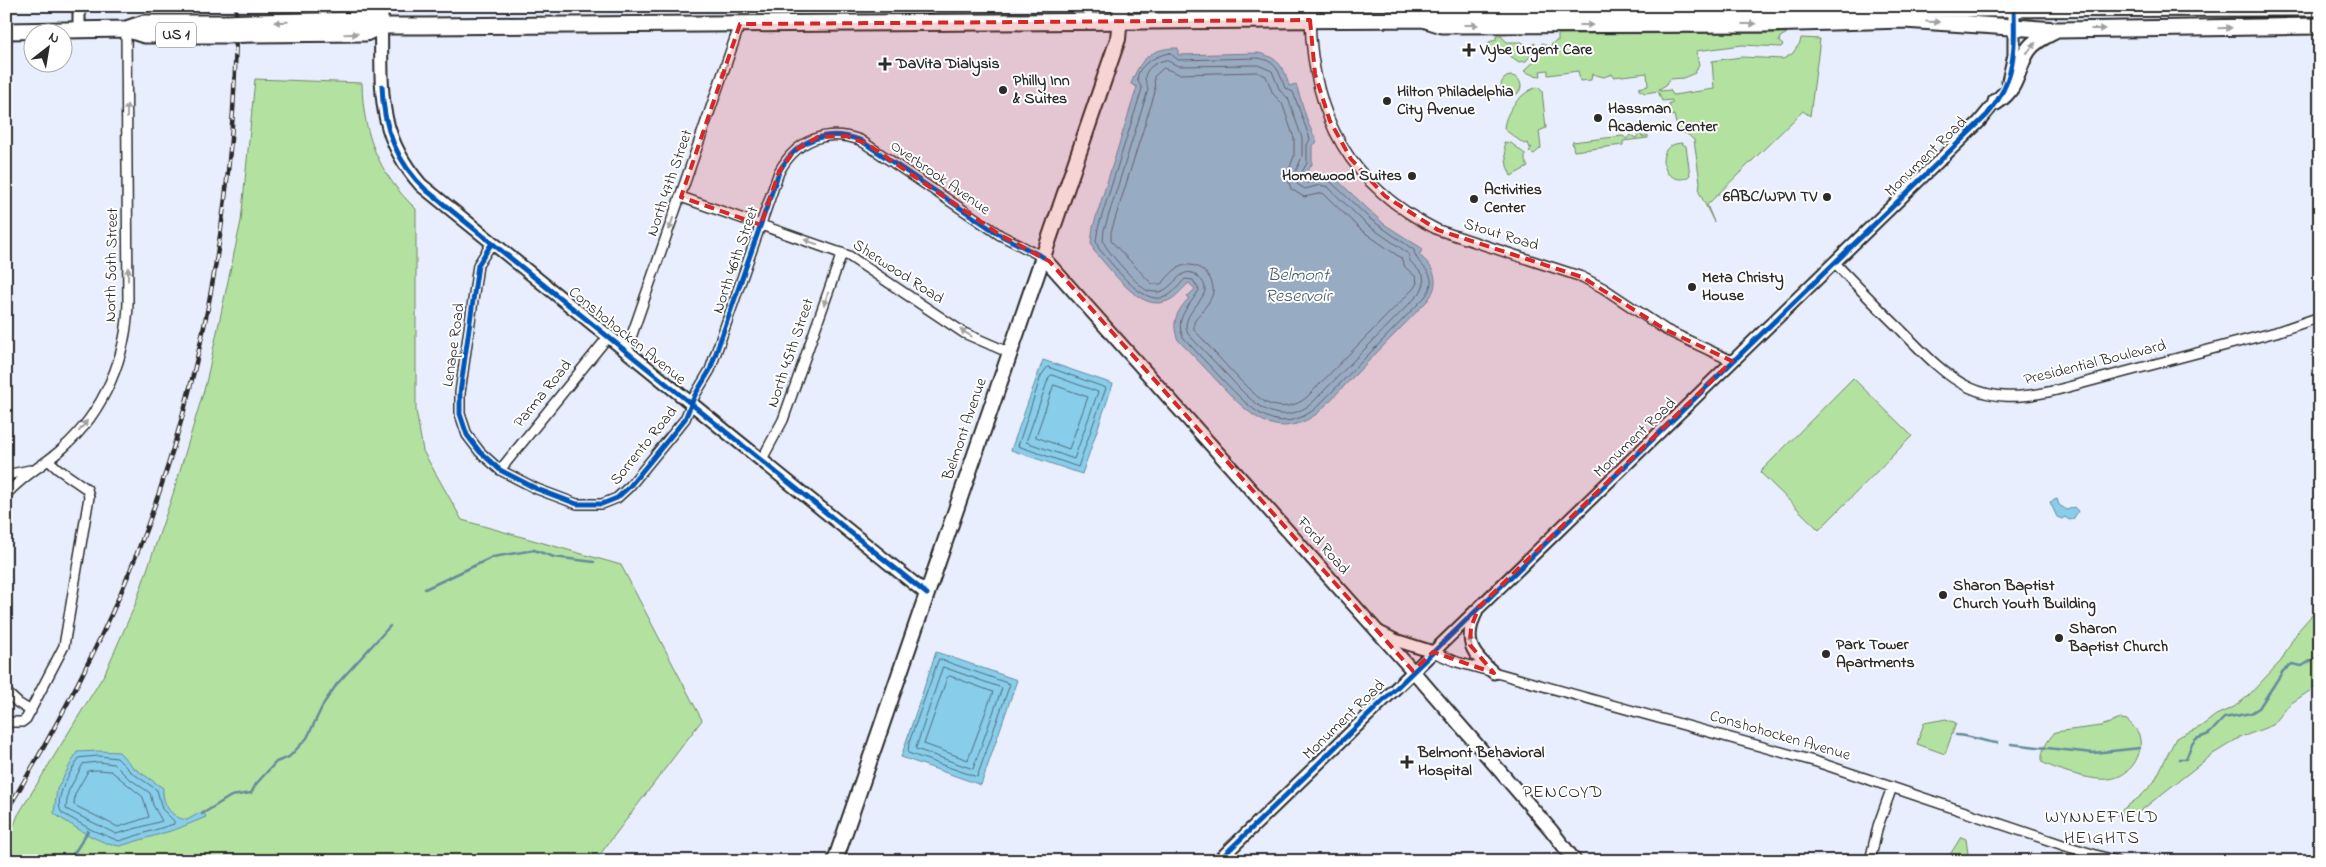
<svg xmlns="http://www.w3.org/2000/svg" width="2326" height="867" font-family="'Indie Flower',sans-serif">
	<rect width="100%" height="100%" fill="#e8eefd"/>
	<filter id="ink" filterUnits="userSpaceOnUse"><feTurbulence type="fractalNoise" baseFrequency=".02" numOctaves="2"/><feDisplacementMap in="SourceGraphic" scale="10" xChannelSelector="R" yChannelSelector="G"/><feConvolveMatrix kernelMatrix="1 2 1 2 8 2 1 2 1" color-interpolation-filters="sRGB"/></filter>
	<g filter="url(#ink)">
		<path fill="#b3e1a0" stroke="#6f8666" d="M1787,33L1780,37L1779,42L1783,45L1781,47L1742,45L1696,51L1699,64L1695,73L1683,78L1670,79L1666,85L1659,89L1660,91L1670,90L1673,95L1714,89L1712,61L1741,57L1783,59L1792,54L1800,43L1801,38L1820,39L1810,116L1803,111L1707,205L1714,222L1699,192L1700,182L1694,140L1686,133L1678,132L1674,115L1671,116L1669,103H1672V100L1662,101L1658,91L1645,93L1639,90V88L1648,86L1647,73L1613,77L1612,74L1604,77L1592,74L1591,80L1580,81L1578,71L1548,75V70L1540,71L1541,76L1533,75L1524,71L1538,58L1542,43L1549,47L1555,41H1558V34Z
			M1496,36H1501L1507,42H1522L1528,47L1535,43L1533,53L1526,61L1519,62L1506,53L1488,51L1489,42L1496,40Z
			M1501 86a10 10 0 1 1 20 0a10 10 0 1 1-20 0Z
			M255,79L362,83C363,134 378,173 416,209V410L423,451L462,520L621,565L702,720L595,861H6V845L18,815L105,673L135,605L173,494L206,383L241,221Z
			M1538,87L1542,91L1546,128L1539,131L1541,148L1534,154L1529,151L1532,147L1530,148L1528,143L1524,144L1504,129C1505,111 1522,91 1538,87Z
			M1640,133L1643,137L1648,135V138L1623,141V145L1574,151L1572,142L1623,136L1627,139L1630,135L1636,138Z
			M1504,142L1511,143L1525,154V161L1528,167L1511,176L1507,166Z
			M1681,143L1686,146L1690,175C1684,182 1674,179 1667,173L1663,162C1663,150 1669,144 1681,143Z
			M1853,378L1912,436L1819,530L1760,472Z
			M2320,606V684L2290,704L2273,725L2239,738L2213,754L2139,812L2122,820L2117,815L2119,812L2141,796L2154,782L2176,738L2200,727L2216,715L2234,707L2247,697L2281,661L2296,633Z
			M1946,719L1956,723L1945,754L1917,744L1924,723Z
			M2121,719L2127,720C2131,724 2137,729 2139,735C2145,755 2129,778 2108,779C2092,781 2056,770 2042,762C2041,749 2047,742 2055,732L2101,726Z
			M1961,837L1966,839L1969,861H1946Z"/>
		<path fill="#88cdea" stroke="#638c9e" d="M1172,48H1178V55L1258,53C1278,57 1284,67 1289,86L1296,84L1308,123L1317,142L1312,146V164L1303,179L1321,173L1335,178L1384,224L1423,249L1419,255C1435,267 1441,283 1428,300L1318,413C1277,443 1249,415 1221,385C1207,370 1193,355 1178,340C1171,323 1176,312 1189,298L1187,297L1195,289L1189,283C1181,289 1175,300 1164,302C1138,310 1111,269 1094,251L1091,243L1093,227L1137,87L1131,84C1139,62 1148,50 1172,48Z
			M1043,360L1113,384L1082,474L1011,450Z
			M2057,499L2059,505L2067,510L2074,507L2078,511L2074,518L2069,520L2065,517L2062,519L2057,517L2050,502Z
			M936,652L1017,680L981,785L901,757Z
			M99,751L119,752L134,768L163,788C162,804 171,818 187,820L203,811L206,817L177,829L120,846C99,844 77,828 59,817L54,813L57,789L77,752Z"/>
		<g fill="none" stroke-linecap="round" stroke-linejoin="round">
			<path stroke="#506c77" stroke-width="1" d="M1170,53L1178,60L1258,58C1277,61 1279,72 1285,88L1293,92L1310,139L1307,145V163L1300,176L1302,180L1307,183L1321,178L1331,182L1370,219L1414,250C1416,268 1443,272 1425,297L1315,409C1276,438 1250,408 1223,380C1210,366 1196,352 1183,337C1174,317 1190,306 1199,290L1193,280L1185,279C1179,285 1173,294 1165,297C1141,306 1113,264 1099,249L1096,241L1098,228L1142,89C1141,86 1139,84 1138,81C1134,66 1159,54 1170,53Z
				M1166,60L1178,66L1258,65L1272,71L1280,91L1288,98L1302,138V157L1294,175L1297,184L1305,189L1320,185L1328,187L1366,224L1408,253L1410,261L1423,275L1424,284L1420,293L1311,404C1275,430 1251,401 1228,376C1215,362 1201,348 1188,334C1180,316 1200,306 1205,291C1205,285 1204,282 1199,278C1182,260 1174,291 1158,292C1154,292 1150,292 1146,290C1136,283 1107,252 1103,241L1104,230L1148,90C1148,85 1145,82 1145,78C1145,68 1158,61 1166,60Z
				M1164,68L1179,74L1257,72L1266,76L1273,94L1282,103L1294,138V156L1287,176L1291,189L1304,197L1323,193L1361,230L1401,258L1405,267L1416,277L1417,283L1414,288L1306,398C1296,406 1282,409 1269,404C1250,396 1211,347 1194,330V322C1199,313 1208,306 1212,296C1218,279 1198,260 1182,266C1173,269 1168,278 1161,284H1152L1111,241V232L1155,92L1154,77Z
				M1048,367L1106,388L1078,467L1018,446L1041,376Z
				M1052,375L1098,392L1074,459L1026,442L1049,377Z
				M1054,385L1088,397L1069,449L1036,437Z
				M939,659L1010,684L977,777L908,753L909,743Z
				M943,667L1002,688L973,769L916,749Z
				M950,676L993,692L968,760L924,744L947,678Z
				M99,756L117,758L131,772L157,790L162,809L174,821V824L119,841L92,830L62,813C52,799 72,770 79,758Z
				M99,762L114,764L127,777L150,793L153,805L162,821L116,834L66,809L68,792L83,764Z
				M98,770L111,771L143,797L149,817L118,827L74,805L75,794L88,771Z"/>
			<path stroke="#638c9e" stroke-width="2.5" d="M425,589L493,557L534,550L554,557L594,562
				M1956,735C1970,735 1983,742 1997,743
				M2011,744L2093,753L2140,748
				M2179,759H2186L2192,744L2196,739L2209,734L2224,718L2251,713L2259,708L2283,671L2292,664L2302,666L2320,655
				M202,814L231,796L251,793L256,784L276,762L289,757L307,738L324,703L337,684L390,626
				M66,861L75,852L88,831"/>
			<g stroke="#2b2b2b" stroke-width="12">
				<path id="minor" d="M1310,20C1313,117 1349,186 1438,230L1582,277L1603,288L1666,330L1732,361
					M681,197L849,256L964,333L1010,353
					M492,243L478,265L460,393V414L467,435L480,452L500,470L537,489L577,504H602L617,498L630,486L685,419L695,395L710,370L779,172C796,140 826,128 860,140L1000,235L1043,257
					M1834,262C1856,285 1878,308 1901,330C1953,384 1979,409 2057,390L2276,332L2320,317
					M626,352L740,24
					M761,461L783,420L842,253
					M500,470L608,337
					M6,475L30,470
					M6,495C22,476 44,465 62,449C104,412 127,356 128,302L126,29
					M1433,652L1457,662L1817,762L2069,847L2116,861
					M6,692L18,703L31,711
					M6,722H22L26,719L64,646L89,497L87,489L58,469L48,460
					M1870,861L1878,826L1892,787"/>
			</g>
			<g stroke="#2b2b2b" stroke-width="15">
				<path id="tertiary" d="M79,6V30
					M2008,81L2014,55V9
					M1476,613C1463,642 1472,654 1494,673
					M1379,632L1395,640L1433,652
					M1218,861L1979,122L2001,95"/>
			</g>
			<g stroke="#2b2b2b" stroke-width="16">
				<path id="secondary" d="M381,26C382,89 376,134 421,185L927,594
					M1043,257L1420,679L1551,830L1575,861"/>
			</g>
			<g stroke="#2b2b2b" stroke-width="18">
				<path id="primary" d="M380,6L381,26
					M835,861L1118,39L1121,6"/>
			</g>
			<g stroke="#2b2b2b" stroke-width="19">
				<path id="trunk" d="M1423,19L1442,10L2320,8
					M252,22L367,20L381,26H424L1423,19L1442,25L1764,24L1904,20L2057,30L2320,26
					M126,29L144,23H226
					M6,31L126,29L144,35H226
					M252,34L366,33L381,26
					M1996,102C2019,87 2015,70 2028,50C2035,40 2047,35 2057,30"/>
			</g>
			<use href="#minor" stroke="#fff" stroke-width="9"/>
			<use href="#tertiary" stroke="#fff" stroke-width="11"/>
			<use href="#secondary" stroke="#fff" stroke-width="12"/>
			<use href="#primary" stroke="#fff" stroke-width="14"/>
			<use href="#trunk" stroke="#fff" stroke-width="15"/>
			<g stroke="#2b2b2b" stroke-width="4.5">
				<path id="rail" d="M6,812C48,742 86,672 119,597C199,412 237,207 236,6"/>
			</g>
			<use href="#rail" stroke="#fff" stroke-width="2.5" stroke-dasharray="8" stroke-linecap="butt"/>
			<g stroke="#2b2b2b" stroke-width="19" stroke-linecap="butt">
				<path id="trunk-bridge" d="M226,23L252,22
					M226,35L252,34"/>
			</g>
			<use href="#trunk-bridge" stroke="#fff" stroke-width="15"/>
			<g stroke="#fff" stroke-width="8">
				<path id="cycleway" d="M382,86C383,126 396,162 426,190L927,594
					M492,243L478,265L460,393V414L467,435L480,452L500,470L537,489L577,504H602L617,498L630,486L685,419L695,395L710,370L779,172C796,140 826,128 860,140L1000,235L1043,257
					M1218,861L1987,115C2016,80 2015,50 2014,6"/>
			</g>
			<use href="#cycleway" stroke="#0057b8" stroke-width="5"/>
		</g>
		<defs><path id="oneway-solid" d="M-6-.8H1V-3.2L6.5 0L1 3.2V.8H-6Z" transform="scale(1.25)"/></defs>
		<g fill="#a0a0a0">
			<use href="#oneway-solid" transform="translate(281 22) rotate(179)"/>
			<use href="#oneway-solid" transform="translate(1933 22) rotate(4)"/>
			<use href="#oneway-solid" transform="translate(1749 24)"/>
			<use href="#oneway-solid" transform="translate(1471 25)"/>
			<use href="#oneway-solid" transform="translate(1586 25)"/>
			<use href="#oneway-solid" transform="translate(2225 28) rotate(-1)"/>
			<use href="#oneway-solid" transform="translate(2098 29)"/>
			<use href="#oneway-solid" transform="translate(351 34) rotate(-1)"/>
			<use href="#oneway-solid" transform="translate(2031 48) rotate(-50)"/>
			<use href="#oneway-solid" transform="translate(725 70) rotate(109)"/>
			<use href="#oneway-solid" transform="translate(127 111) rotate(-90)"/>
			<use href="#oneway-solid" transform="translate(671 224) rotate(109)"/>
			<use href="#oneway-solid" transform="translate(811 242) rotate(-161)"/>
			<use href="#oneway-solid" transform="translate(128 274) rotate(-90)"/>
			<use href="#oneway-solid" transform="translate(826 299) rotate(109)"/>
			<use href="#oneway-solid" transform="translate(966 333) rotate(-149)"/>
			<use href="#oneway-solid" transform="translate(83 426) rotate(-52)"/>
			<use href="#oneway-solid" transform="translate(1471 643) rotate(-102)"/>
		</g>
	</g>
	<path fill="#d62828" fill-opacity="0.2" stroke="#d62828" stroke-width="4" stroke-dasharray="10 6" stroke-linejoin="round" d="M1310,20L1315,74L1330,121L1351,159L1385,196L1438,230L1582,277L1666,330L1732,361L1479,607L1471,627L1470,645L1494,673L1433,652L1413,671L1049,261L1000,235L867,144L846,136L818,137L794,151L779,172L761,225L681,197L740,24Z"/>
	<g fill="#2b2b2b" stroke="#fff" stroke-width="2">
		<path d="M1466.5 42.5h5v5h5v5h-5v5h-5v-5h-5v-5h5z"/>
		<path d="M882.5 56.5h5v5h5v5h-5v5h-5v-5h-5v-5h5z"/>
		<circle cx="1003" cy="90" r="5"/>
		<circle cx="1387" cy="101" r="5"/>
		<circle cx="1598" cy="118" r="5"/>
		<circle cx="1412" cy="176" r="5"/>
		<circle cx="1827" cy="197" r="5"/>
		<circle cx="1474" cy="199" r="5"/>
		<circle cx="1692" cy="287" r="5"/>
		<circle cx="1943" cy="595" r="5"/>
		<circle cx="2059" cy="638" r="5"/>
		<circle cx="1826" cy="654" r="5"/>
		<path d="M1404.5 754.5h5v5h5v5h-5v5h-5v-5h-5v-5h5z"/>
	</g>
	<g text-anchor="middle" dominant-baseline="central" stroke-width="4" stroke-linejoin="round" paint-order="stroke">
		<rect fill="#fff" stroke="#6b6b6b" stroke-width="1" x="156" y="22.5" width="40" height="25" rx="4"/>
		<g font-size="15" font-weight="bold" fill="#2b2b2b">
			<text x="176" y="35">US 1</text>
		</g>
		<g font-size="16" font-weight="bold" fill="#2b2b2b" stroke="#fff" text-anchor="start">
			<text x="1480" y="50">Vybe Urgent Care</text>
			<text x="896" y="64">DaVita Dialysis</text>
			<text x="1013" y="81">Philly Inn<tspan x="1013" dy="18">&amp; Suites</tspan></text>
			<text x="1397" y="92">Hilton Philadelphia<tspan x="1397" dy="18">City Avenue</tspan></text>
			<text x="1608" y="109">Hassman<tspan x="1608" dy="18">Academic Center</tspan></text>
			<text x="1402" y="176" text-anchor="end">Homewood Suites</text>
			<text x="1484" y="190">Activities<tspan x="1484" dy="18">Center</tspan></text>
			<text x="1817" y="197" text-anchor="end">6ABC/WPVI TV</text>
			<text x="1702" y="278">Meta Christy<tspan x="1702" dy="18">House</tspan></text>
			<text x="1953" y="586">Sharon Baptist<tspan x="1953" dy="18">Church Youth Building</tspan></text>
			<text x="2069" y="629">Sharon<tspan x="2069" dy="18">Baptist Church</tspan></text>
			<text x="1836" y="645">Park Tower<tspan x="1836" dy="18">Apartments</tspan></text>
			<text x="1418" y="753">Belmont Behavioral<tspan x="1418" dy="18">Hospital</tspan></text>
		</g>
		<g font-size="16" fill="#2b2b2b" stroke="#fff">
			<text transform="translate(1926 157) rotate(-44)">Monument Road</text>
			<text transform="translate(940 178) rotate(35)">Overbrook Avenue</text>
			<text transform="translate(670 183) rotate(-71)">North 47th Street</text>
			<text transform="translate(1501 235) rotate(17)">Stout Road</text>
			<text transform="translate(736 260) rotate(-71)">North 46th Street</text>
			<text transform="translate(112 265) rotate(-89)">North 50th Street</text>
			<text transform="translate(898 272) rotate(33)">Sherwood Road</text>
			<text transform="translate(627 336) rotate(39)">Conshohocken Avenue</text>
			<text transform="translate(454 345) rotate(-82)">Lenape Road</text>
			<text transform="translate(791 353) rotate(-71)">North 45th Street</text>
			<text transform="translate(2095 363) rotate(-14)">Presidential Boulevard</text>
			<text transform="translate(543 394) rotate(-51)">Parma Road</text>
			<text transform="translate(965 429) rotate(-71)">Belmont Avenue</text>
			<text transform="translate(1635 438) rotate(-44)">Monument Road</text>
			<text transform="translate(644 446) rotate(-51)">Sorrento Road</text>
			<text transform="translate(1323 546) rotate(49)">Ford Road</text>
			<text transform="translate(1344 720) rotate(-44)">Monument Road</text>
			<text transform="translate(1780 736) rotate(16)">Conshohocken Avenue</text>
		</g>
		<g font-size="18" font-style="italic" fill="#475c64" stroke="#fff">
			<text x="1298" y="276">Belmont<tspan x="1298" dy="21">Reservoir</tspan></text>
		</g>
		<g font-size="18" letter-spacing="1" fill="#2b2b2b" stroke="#fff">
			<text x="1563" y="793">PENCOYD</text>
			<text x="2102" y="818">WYNNEFIELD<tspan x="2102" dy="21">HEIGHTS</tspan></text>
		</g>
	</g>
	<rect width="2326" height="867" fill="none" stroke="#fff" stroke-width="25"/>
	<rect x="12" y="12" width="2301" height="842" fill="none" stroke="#2b2b2b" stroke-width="2" filter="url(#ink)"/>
	<g transform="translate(48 48) rotate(31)"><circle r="24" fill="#ffffff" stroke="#aaaaaa"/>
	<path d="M0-4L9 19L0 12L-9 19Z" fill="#2b2b2b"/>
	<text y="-8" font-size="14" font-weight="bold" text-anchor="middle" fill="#2b2b2b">N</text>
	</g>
</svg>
